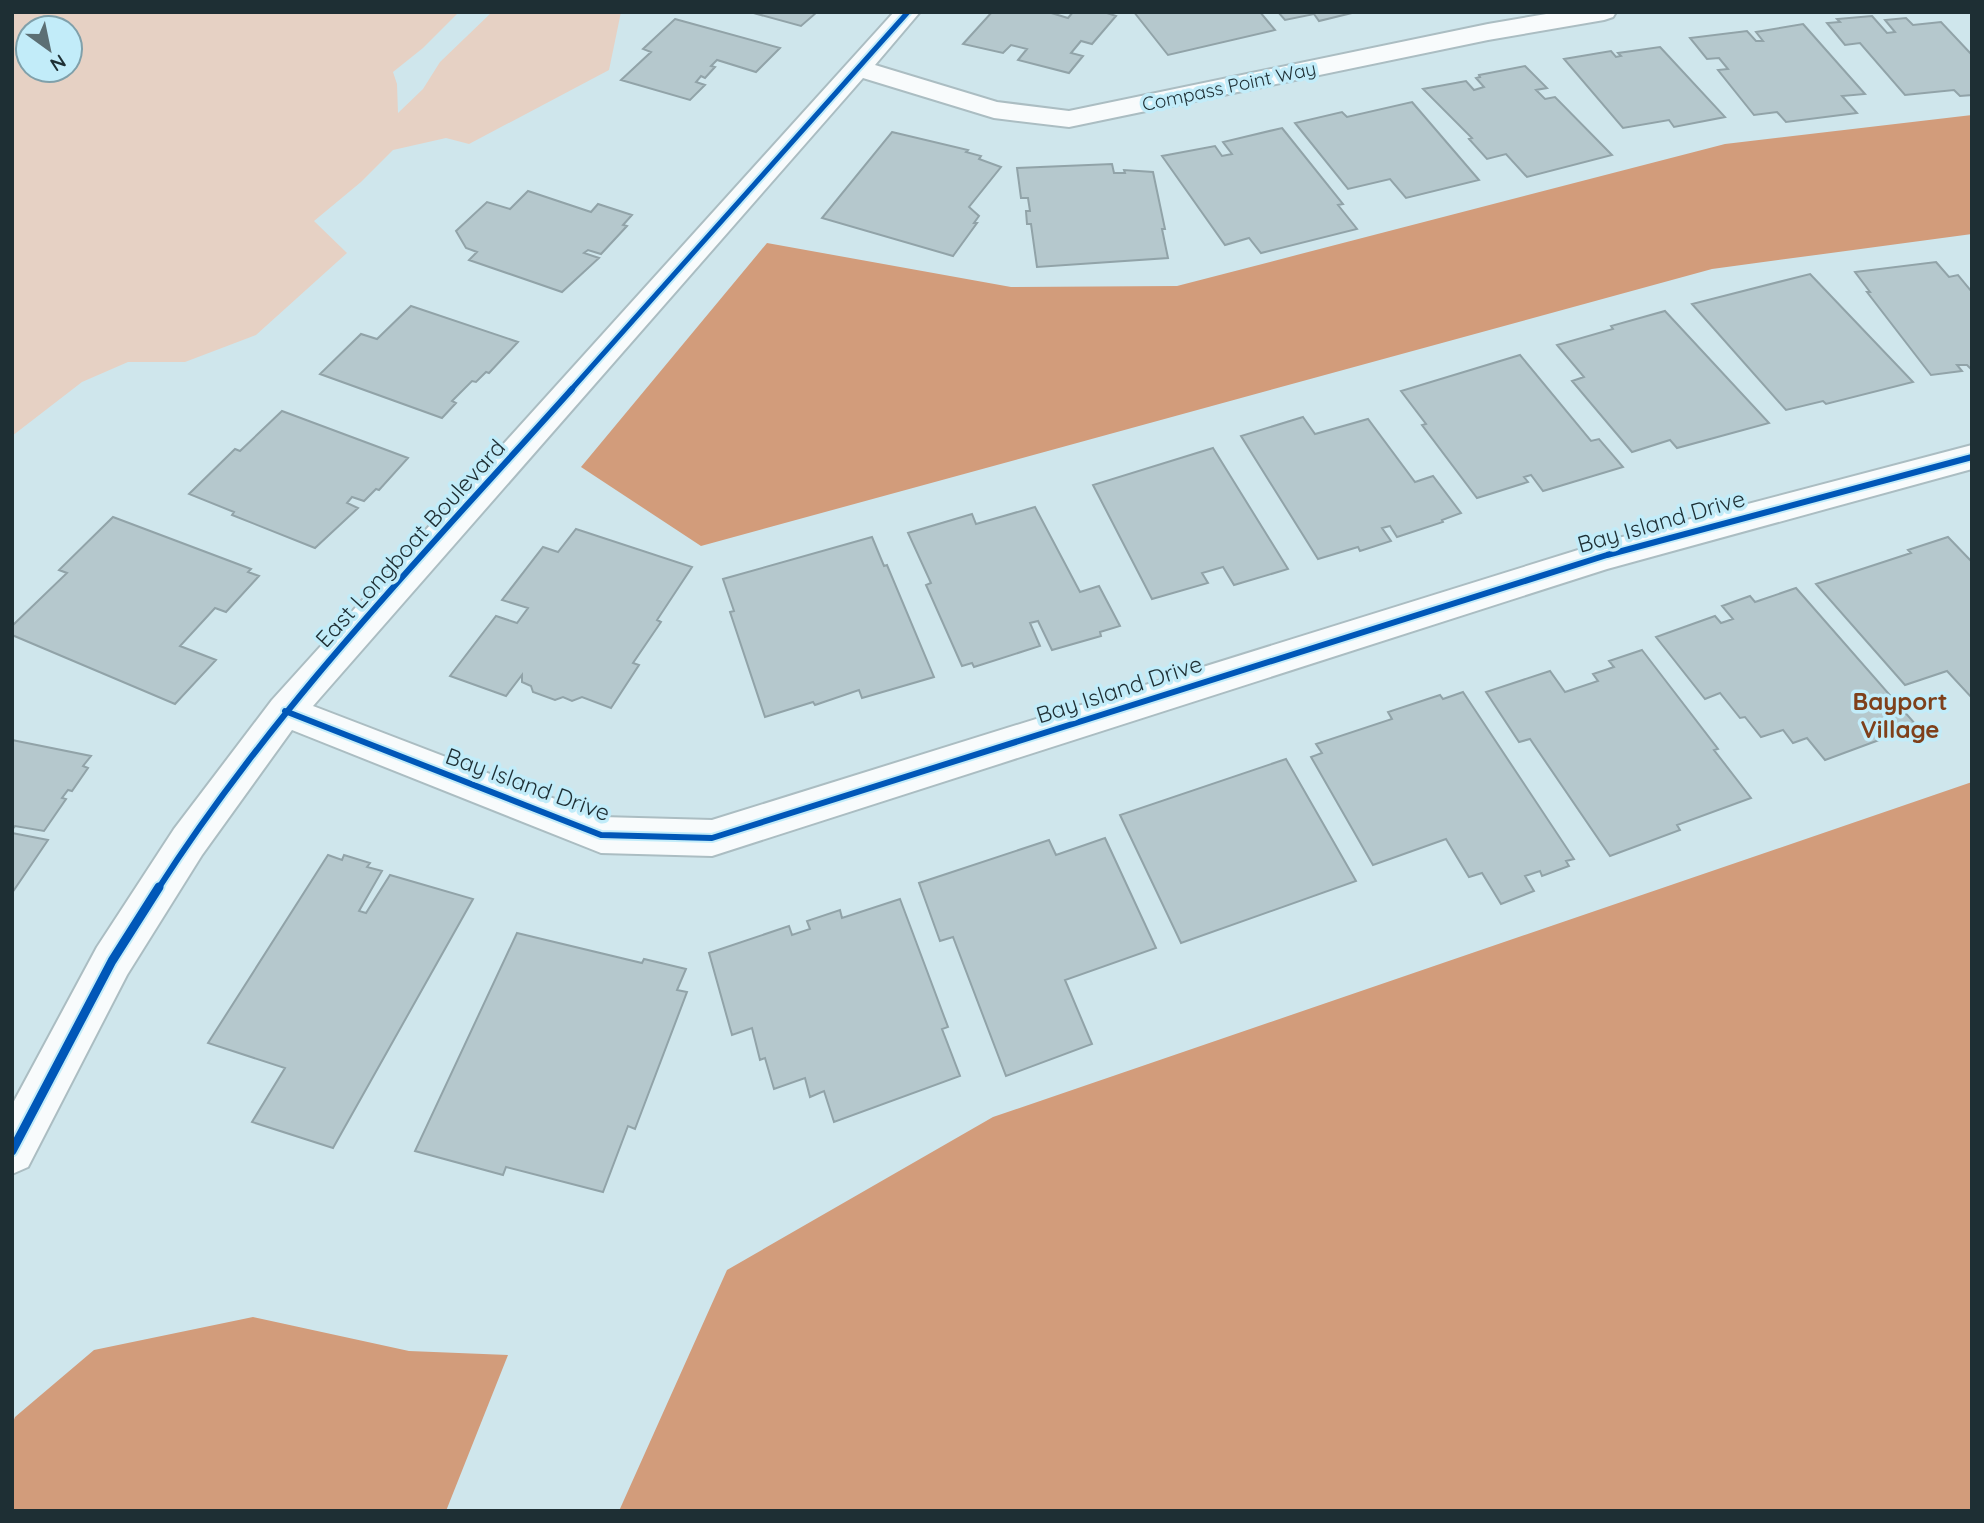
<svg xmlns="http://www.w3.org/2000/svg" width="1984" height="1523" font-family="Quicksand,sans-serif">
	<rect width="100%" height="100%" fill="#cfe6ec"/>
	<path fill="#e6d1c4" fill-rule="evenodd" d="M12,12H459L423,48L393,72L397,84L398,113L423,89L440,62L492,12H621L609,70L469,144L446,138L393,150L361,182L314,221L347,253L256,335L185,362H128L82,382L12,436ZM28,28H70V70H28Z"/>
	<path fill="#d29c7b" d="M1972,115V234L1712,269L701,546L581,467L767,243L1011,287L1177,286L1725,144Z
		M1972,782V1511H619L727,1270L993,1117Z
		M253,1317L409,1351L508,1355L446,1511H12V1425L15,1417L94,1350Z"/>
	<path fill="#b5c8cd" stroke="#91a3a8" stroke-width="2" d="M750,12H817L801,26Z
		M992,12H1048L1068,18L1073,12H1104L1116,16L1092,44L1081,41L1071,53L1083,56L1069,73L1018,60L1027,49L1011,45L1003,53L963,44Z
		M1134,12H1260L1275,30L1168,55Z
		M1278,12H1356L1319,21L1314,14L1285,20Z
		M1872,16L1887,33L1895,32L1885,20L1906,18L1913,25L1941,22L1972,55V95L1960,96L1954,90L1905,95L1860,43L1845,45L1827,23L1840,22L1837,19Z
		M675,19L780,48L756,72L717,60L711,66L715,67L705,78L701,76L696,82L705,85L690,100L621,80L651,52L643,49Z
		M1803,24L1865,94L1842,96L1857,113L1786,122L1777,112L1754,115L1718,70L1728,69L1719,58L1707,59L1690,38L1747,31L1756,41H1763L1756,32Z
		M1660,47L1725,117L1674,127L1669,120L1623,128L1564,59L1611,51L1616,57L1621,56L1618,53Z
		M1525,66L1547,88L1536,90L1545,99L1555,97L1612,155L1527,177L1506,154L1487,159L1469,139L1472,138L1423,89L1466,81L1474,90L1484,87L1476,78L1480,77L1479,75Z
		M1412,102L1479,180L1406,198L1390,179L1348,189L1295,123L1342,112L1347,117Z
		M1282,128L1343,204L1338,205L1357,229L1261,253L1249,238L1225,245L1162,156L1215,146L1222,156L1232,154L1223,142Z
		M892,132L968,150L966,152L981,156L979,159L1001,167L969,207L979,216L974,223H977L953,256L822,218Z
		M1112,164L1114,173H1125L1124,170L1153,172L1165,229H1162L1168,258L1037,267L1031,224H1027L1026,211H1030L1028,198H1021L1017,168Z
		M528,191L591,212L598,204L632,215L623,225L627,226L601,254L588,250L584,253L599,258L562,292L469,260L477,252L466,248L456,231L487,202L510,209Z
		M1936,262L1949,277L1958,275L1972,292V370L1967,365H1957L1962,371L1931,375L1867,292H1870L1855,272Z
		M1810,274L1913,382L1826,404L1823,401L1786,410L1692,304Z
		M411,306L518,342L489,373L486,372L476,382L472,381L452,401L456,403L442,418L320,374L361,334L377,339Z
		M1665,311L1769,423L1677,448L1670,440L1632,452L1572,381L1584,377L1557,345L1613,329L1611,326Z
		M1520,355L1591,441L1599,439L1623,467L1543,491L1531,475L1524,477L1528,482L1477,498L1422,425L1426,424L1401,391Z
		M282,411L408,458L379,490L376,489L364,501L352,497L347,503L358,508L315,548L232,515L234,512L189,494L235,449L240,451Z
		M1303,417L1315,434L1368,419L1415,482L1433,476L1461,513L1442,520L1443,522L1397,537L1390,526L1382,528L1391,541L1360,551L1358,547L1318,559L1241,436Z
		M1213,448L1288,569L1234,585L1223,567L1202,573L1208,583L1152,599L1093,485Z
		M1035,507L1080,592L1099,586L1120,626L1100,632L1101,636L1052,650L1038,621L1030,623L1040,646L974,667L972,663L962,666L926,585L931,583L908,533L972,514L976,524Z
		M113,517L251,569L248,572L259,576L226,612L215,608L180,646L216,660L175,704L12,635V626L67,573L59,570Z
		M576,529L692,567L657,620L661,622L633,663L639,665L611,708L582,697L572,701L563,697L555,700L533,692L531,686L522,682V675L506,696L450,676L496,616L517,623L528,608L502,600L543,547L558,552Z
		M872,537L884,566L887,565L934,677L862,698L859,690L815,705L813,702L765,717L730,612L734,611L723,579Z
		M1948,537L1972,562V698L1947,671L1905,685L1816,584L1911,553L1908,550Z
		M1796,588L1917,726L1825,760L1807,738L1793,743L1783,730L1761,737L1745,717L1740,718L1720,693L1705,699L1656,637L1715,616L1721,623L1733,619L1722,606L1750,596L1755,602Z
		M1642,650L1718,749L1714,750L1751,798L1677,825L1680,830L1610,856L1530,739L1519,742L1486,692L1550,671L1565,692L1598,681L1593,674L1614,667L1609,661Z
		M1463,692L1574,859L1566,861L1569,866L1542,876L1540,871L1525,876L1534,891L1501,904L1482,873L1469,877L1446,839L1373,865L1311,757L1322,753L1316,744L1392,719L1388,712L1440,695L1443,699Z
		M12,740L91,756L83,766L88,768L72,791L68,790L62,798L66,799L44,831L15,826L12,830Z
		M1286,759L1356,881L1181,943L1120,815Z
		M12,833L48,840L12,893Z
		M1105,838L1156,948L1065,980L1092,1044L1006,1076L953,937L940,941L919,883L1049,840L1056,855Z
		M328,855L342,860L344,855L370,863L367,867L382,871L359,911L366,913L390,875L473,899L333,1148L252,1122L285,1068L208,1043Z
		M900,899L948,1027L942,1029L960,1076L834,1122L824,1091L810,1097L805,1078L774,1089L765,1058L760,1060L752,1028L732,1035L709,953L789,926L792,935L810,929L807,921L840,910L842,918Z
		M517,933L642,963L644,959L686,969L677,990L687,992L635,1129L628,1126L603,1192L506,1167L503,1175L415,1151Z"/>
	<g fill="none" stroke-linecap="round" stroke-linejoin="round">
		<g stroke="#abbdc2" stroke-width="4">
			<path id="minor" d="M894,12H920L875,65L997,102L1069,111L1488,24L1558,12H1616L1613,17L1604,20L1488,40L1069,127L994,118L863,78L313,706L602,817L712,820L1607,541L1972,445V469L1607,569L712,856L601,853L292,730L202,855L127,975L28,1167L12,1174V1105L97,947L174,829L272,700Z"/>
		</g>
		<use href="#minor" fill="#f8fbfc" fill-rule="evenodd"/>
		<g stroke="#c2ecf9" stroke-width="9">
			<path id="cycleway-far2" d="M570,391L908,12"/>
		</g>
		<g stroke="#c2ecf9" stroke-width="10">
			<path id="cycleway-far1" d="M285,711L601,835L712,838L1607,555L1972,457
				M158,889C275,706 428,550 572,389"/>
		</g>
		<g stroke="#c2ecf9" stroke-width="13">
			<path id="cycleway" d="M12,1151L112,961L159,887"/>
		</g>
		<use href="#cycleway-far2" stroke="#0057b8" stroke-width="5"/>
		<use href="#cycleway-far1" stroke="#0057b8" stroke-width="6"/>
		<use href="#cycleway" stroke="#0057b8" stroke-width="9"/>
	</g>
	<g text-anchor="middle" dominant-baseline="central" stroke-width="7" stroke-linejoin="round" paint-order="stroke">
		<g font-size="19" fill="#1e2f34" stroke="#c2ecf9">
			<text transform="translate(1229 86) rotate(-12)">Compass Point Way</text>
		</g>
		<g font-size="23" fill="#1e2f34" stroke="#c2ecf9">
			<text transform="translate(1661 521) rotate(-16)">Bay Island Drive</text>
			<text transform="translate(410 543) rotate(-48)">East Longboat Boulevard</text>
			<text transform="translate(1119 689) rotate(-18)">Bay Island Drive</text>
			<text transform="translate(528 784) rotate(20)">Bay Island Drive</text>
		</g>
		<g font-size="24" font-weight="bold" fill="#7f401b" stroke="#c2ecf9">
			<text x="1900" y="701">Bayport<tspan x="1900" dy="28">Village</tspan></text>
		</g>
	</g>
	<rect width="1984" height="1523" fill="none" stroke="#1e2f34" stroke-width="28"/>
	<g transform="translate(49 49) rotate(147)"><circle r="33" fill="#c2ecf9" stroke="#80a0aa" stroke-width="2"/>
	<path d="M0-5L12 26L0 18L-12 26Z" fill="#5c6f74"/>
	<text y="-10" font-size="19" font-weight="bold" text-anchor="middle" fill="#1e2f34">N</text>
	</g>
</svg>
